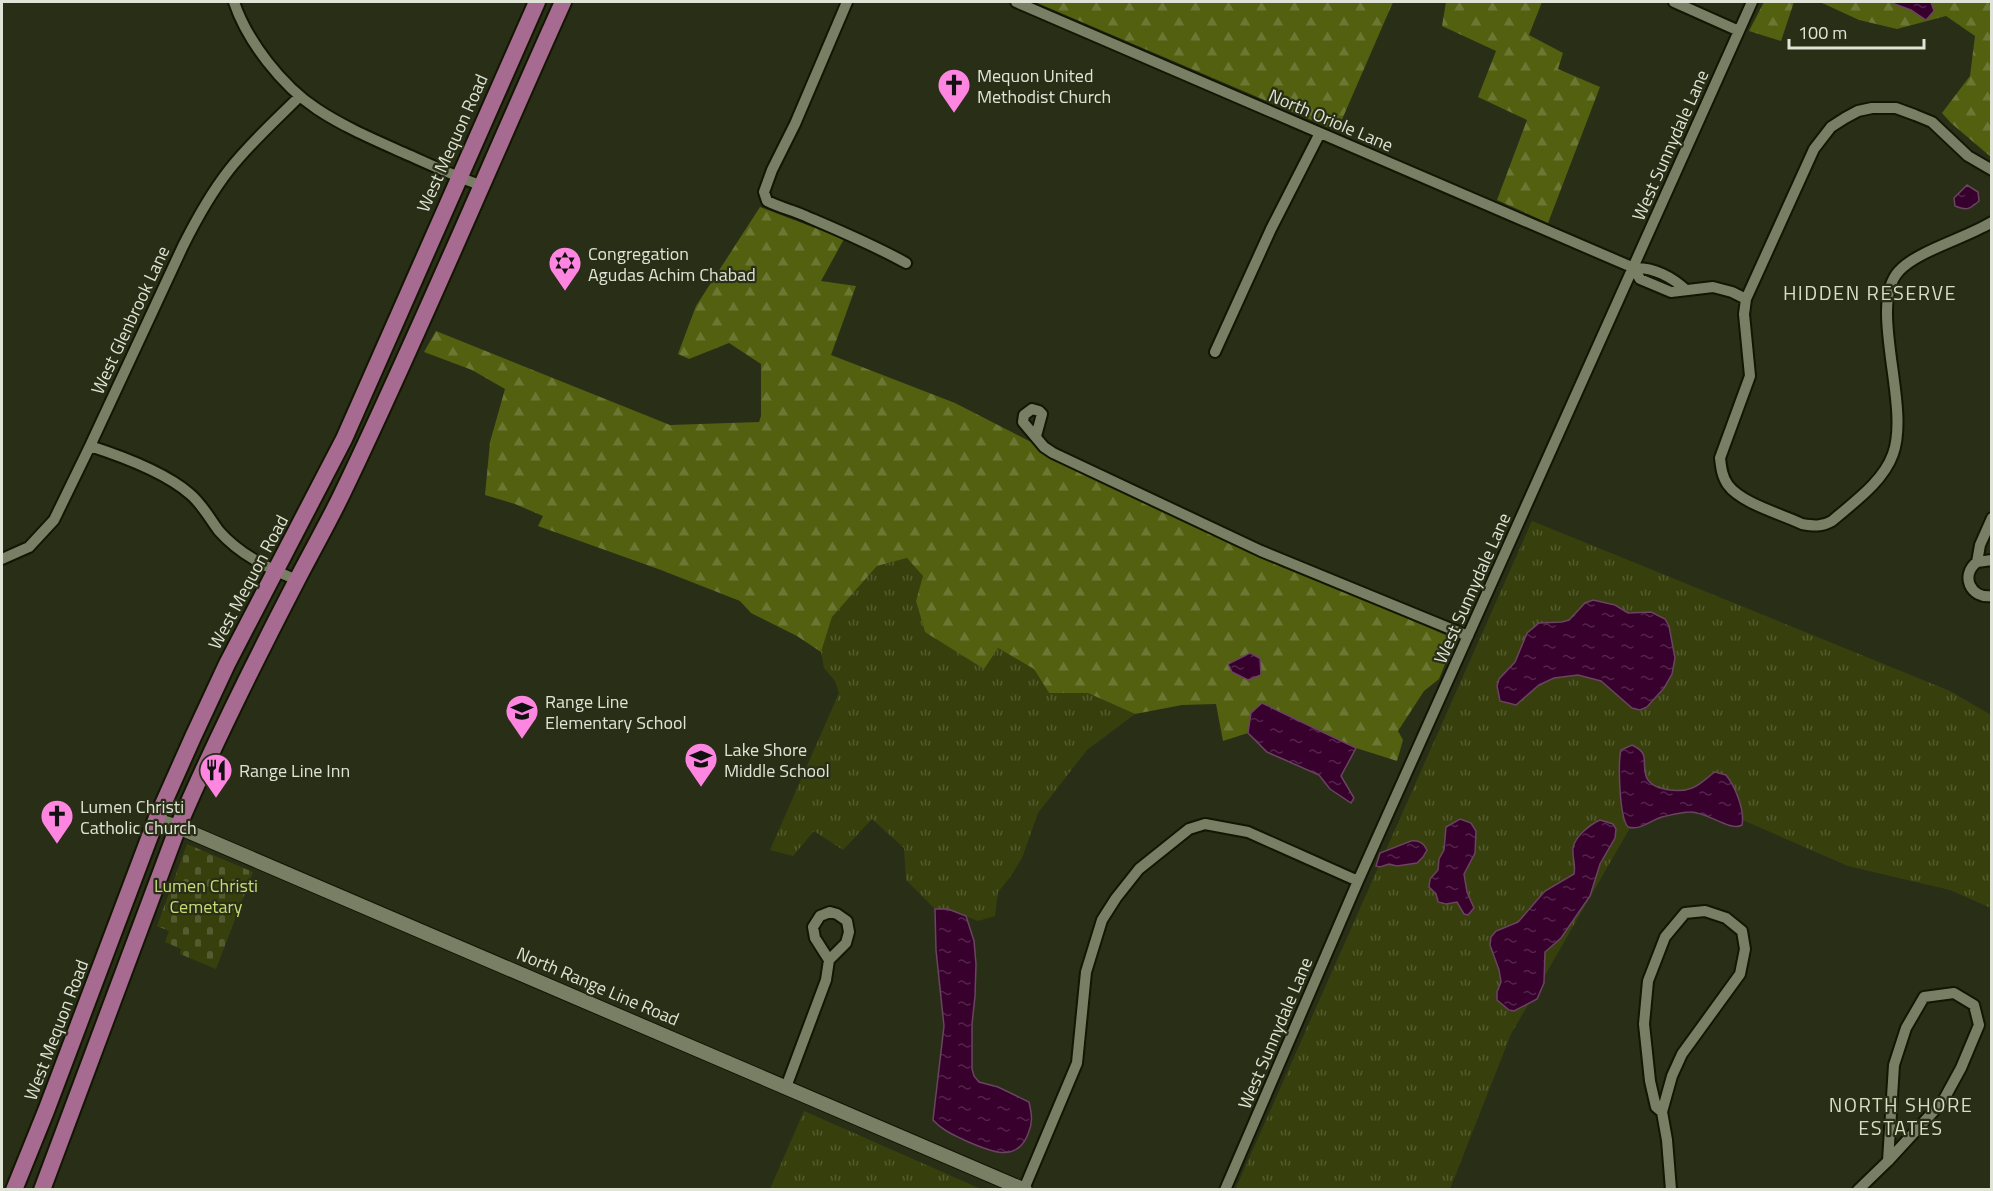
<svg xmlns="http://www.w3.org/2000/svg" width="1993" height="1191" font-family="'Titillium Web',sans-serif">
	<defs>
		<pattern id="grass-tufts" width="24" height="20" patternUnits="userSpaceOnUse" patternTransform="scale(1.5)"><rect width="24" height="20" fill="#37400d"/><path d="M3 7l-1-3M5 7V3M7 7l1-3M15 17l-1-3M17 17v-4M19 17l1-3" fill="none" stroke="#545b30"/></pattern>
		<pattern id="forest-firs" width="22" height="20" patternUnits="userSpaceOnUse" patternTransform="scale(1.5)"><rect width="22" height="20" fill="#536010"/><path d="M5 1l3.5 6h-7zM16 11l3.5 6h-7z" fill="#6b7732"/></pattern>
		<pattern id="cemetery-stones" width="16" height="16" patternUnits="userSpaceOnUse" patternTransform="scale(1.5)"><rect width="16" height="16" fill="#37400d"/><path d="M2 7V4a2 2 0 0 1 4 0v3zM10 15v-3a2 2 0 0 1 4 0v3z" fill="#545b30"/></pattern>
		<pattern id="water-ripples" width="26" height="14" patternUnits="userSpaceOnUse" patternTransform="scale(1.5)"><rect width="26" height="14" fill="#37002d"/><path d="M2 4q2-2 4 0t4 0M15 11q2-2 4 0t4 0" fill="none" stroke="#54254b"/></pattern>
	</defs>
	<rect width="100%" height="100%" fill="#292e17"/>
	<path fill="url(#grass-tufts)" d="M1532,521L1950,691L1991,715V908L1950,890L1848,866L1708,805L1634,821L1511,1034L1450,1189L1235,1190Z
		M907,558L924,576L916,601L925,632L983,668L998,648L1034,669L1049,693H1088L1135,714L1087,750L1038,813L1022,858L1011,876L998,892L995,916L978,921L948,909H935L906,880L904,848L872,819L843,850L814,831L793,856L770,850L839,693L835,681L824,668L821,652L832,617L877,566Z
		M804,1111L981,1189H770Z"/>
	<path fill="url(#forest-firs)" d="M1035,2H1393L1337,131Z
		M1446,2H1542L1529,35L1563,53L1558,69L1600,87L1548,223L1497,200L1527,120L1478,97L1496,51L1442,26Z
		M1764,2H1794L1781,41L1749,31Z
		M1820,2H1889L1911,10L1926,20L1934,11L1931,2H1991V157L1951,123L1942,113L1970,76L1975,36L1946,16L1897,29L1859,20Z
		M760,207L844,239L821,281L856,286L831,355L955,403L1201,529L1455,639L1439,679L1424,691L1398,731L1403,740L1397,761L1356,748L1262,703L1251,713L1248,733L1223,741L1216,704L1182,705L1135,714L1088,693H1049L1034,669L998,648L984,669L925,632L916,601L923,576L907,558L877,566L832,617L821,652L797,636L751,613L740,601L661,570L538,526L543,516L515,504L485,495L490,442L505,389L472,370L424,352L436,331L670,425L759,422L761,416V364L729,343L689,359L678,354L696,306Z"/>
	<path fill="url(#cemetery-stones)" d="M187,844L253,872L216,969L180,954L181,949L165,942L169,931L157,926Z"/>
	<path fill="url(#water-ripples)" stroke="#6a4460" stroke-width="1.5" d="M1889,2H1931L1934,11L1926,20L1911,10Z
		M1967,185L1978,192L1979,201C1970,209 1967,211 1955,206L1954,198Z
		M1593,600L1615,605L1628,613L1651,612L1665,619L1669,626L1675,658L1672,674L1664,688L1647,707L1640,710L1632,708L1601,681L1578,675L1554,678L1539,685L1516,705L1500,701L1497,686L1499,679L1515,662L1527,633L1539,623L1562,622L1569,620L1585,603Z
		M1250,653L1260,658L1261,675L1248,680L1232,672L1228,664Z
		M1262,703L1356,748L1341,776L1354,798L1351,803L1330,789L1319,775L1267,752L1248,733L1251,713Z
		M1632,745C1651,754 1641,761 1646,776C1651,791 1680,793 1692,788C1702,784 1706,778 1715,772L1726,775C1735,786 1745,810 1742,825C1730,832 1706,811 1690,812C1681,812 1671,815 1662,817C1651,820 1640,831 1628,827C1619,817 1618,762 1621,750Z
		M1460,819L1471,823L1476,831L1475,853L1464,874L1467,892L1474,908L1468,915L1464,914L1457,902L1446,904L1438,902L1436,894L1429,887L1430,879L1438,870L1439,859L1444,850L1446,827Z
		M1600,820L1613,824L1616,829L1615,838L1600,864L1590,896L1561,938L1545,952L1544,983L1537,999L1514,1011L1509,1010L1497,1000V992L1501,982L1499,970L1490,945L1491,937L1496,931L1518,922L1545,891L1574,874C1576,865 1572,857 1573,848C1575,836 1591,824 1600,820Z
		M1411,841C1419,840 1424,843 1427,850L1423,857L1417,863L1397,866L1389,864L1380,867L1376,866L1380,853Z
		M935,909H948L966,916L974,941L976,964L975,996L972,1024V1069L974,1076L979,1082L998,1087L1029,1102C1032,1115 1033,1123 1028,1134C1016,1165 987,1150 964,1140C952,1134 942,1130 933,1120L944,1026L936,950Z"/>
	<g fill="none" stroke-linecap="round" stroke-linejoin="round">
		<g stroke="#121602" stroke-width="14">
			<path id="minor" d="M234,2C247,41 282,86 317,109C344,127 375,140 404,153C429,164 454,176 480,185
				M847,2L795,124L772,170L764,192L767,201C779,207 791,210 803,215C838,230 872,244 906,263
				M1016,2L1634,268C1653,267 1672,277 1686,290
				M1674,2L1739,31
				M1992,170L1968,156L1932,122L1915,115L1896,108H1872L1858,111L1845,118L1831,127L1814,149L1746,299L1744,314L1750,376L1720,458C1721,467 1722,477 1728,485C1741,503 1781,514 1802,524C1813,526 1822,527 1832,521C1854,502 1883,482 1893,454C1911,405 1867,305 1899,271C1917,251 1966,238 1992,222
				M1634,268L1640,279L1671,292L1713,287L1732,292L1746,299
				M1215,352L1271,229L1320,133
				M1036,436L1042,414L1039,411L1032,409L1024,415L1023,422L1044,447L1053,453L1261,551L1468,636
				M90,446C121,456 166,473 190,494C202,504 210,519 219,531C240,555 268,568 297,580
				M2,559L29,547L54,520L90,446L183,246C196,220 211,193 229,170C250,143 276,120 300,96
				M1992,560L1977,562C1960,575 1970,599 1992,596
				M1977,562L1980,545L1992,518
				M1705,911L1726,918L1742,931L1745,949L1740,974L1682,1054L1672,1076L1662,1112L1656,1107L1650,1081L1644,1024L1648,981L1665,937L1685,913Z
				M1954,993L1974,1005L1979,1025L1961,1068L1943,1101L1888,1161L1894,1065L1906,1028L1924,997Z
				M786,1087L826,980L829,960L846,943L849,932L847,921L837,914L830,912L820,916L813,927L815,938L829,960
				M1662,1112L1667,1140L1671,1190
				M1024,1189L1077,1063L1086,972L1102,920L1116,898L1139,869L1189,829L1205,824L1248,832L1358,881
				M1225,1190L1358,881L1752,2
				M1858,1190L1888,1161"/>
		</g>
		<g stroke="#121602" stroke-width="16">
			<path id="tertiary" d="M156,820L178,827L1025,1190"/>
		</g>
		<g stroke="#121602" stroke-width="20">
			<path id="primary" d="M14,1190L46,1111L156,820L193,737L227,664L344,439L537,2
				M42,1190L178,827C214,743 255,661 297,580C312,551 328,523 342,494C420,332 489,166 563,2"/>
		</g>
		<use href="#minor" stroke="#787f65" stroke-width="10"/>
		<use href="#tertiary" stroke="#787f65" stroke-width="14"/>
		<use href="#primary" stroke="#a76a90" stroke-width="16"/>
	</g>
	<defs>
		<g id="church-pin" transform="scale(1.725)"><path d="M0 17L-7.5 6A9.5 9.5 0 1 1 7.5 6Z" fill="#fe85e0" stroke="#292e17"/><path d="M-1.2-6h2.4v3.5h3.3v2.4h-3.3V6h-2.4V-.1h-3.3v-2.4h3.3Z" fill="#111"/></g>
		<g id="synagogue-pin" transform="scale(1.725)"><path d="M0 17L-7.5 6A9.5 9.5 0 1 1 7.5 6Z" fill="#fe85e0" stroke="#292e17"/><path d="M0-6.5L5.6 3.2H-5.6ZM0 6.5L5.6-3.2H-5.6Z" fill="#111"/></g>
		<g id="school-pin" transform="scale(1.725)"><path d="M0 17L-7.5 6A9.5 9.5 0 1 1 7.5 6Z" fill="#fe85e0" stroke="#292e17"/><path d="M0-5L7-2L0 1L-7-2ZM-4 1L0 2.5L4 1V4Q0 6-4 4Z" fill="#111"/></g>
		<g id="restaurant-pin" transform="scale(1.725)"><path d="M0 17L-7.5 6A9.5 9.5 0 1 1 7.5 6Z" fill="#fe85e0" stroke="#292e17"/><path d="M-5-6h1v4h1v-4h1v4h1v-4h1v5L-1.5 .5V6h-2V.5L-5-1ZM5-6V6H3V1.5H1.5Q1.5-4 5-6Z" fill="#111"/></g>
	</defs>
	<g fill-rule="evenodd">
		<use href="#church-pin" x="954" y="85"/>
		<use href="#synagogue-pin" x="565" y="263"/>
		<use href="#school-pin" x="522" y="711"/>
		<use href="#school-pin" x="701" y="759"/>
		<use href="#restaurant-pin" x="216" y="770"/>
		<use href="#church-pin" x="57" y="816"/>
	</g>
	<g text-anchor="middle" dominant-baseline="central" stroke-width="4.5" stroke-linejoin="round" paint-order="stroke">
		<g font-size="18" fill="#e0e4d6" stroke="#292e17" text-anchor="start">
			<text x="977" y="75">Mequon United<tspan x="977" dy="21">Methodist Church</tspan></text>
			<text x="588" y="253">Congregation<tspan x="588" dy="21">Agudas Achim Chabad</tspan></text>
			<text x="545" y="701">Range Line<tspan x="545" dy="21">Elementary School</tspan></text>
			<text x="724" y="749">Lake Shore<tspan x="724" dy="21">Middle School</tspan></text>
			<text x="239" y="770">Range Line Inn</text>
			<text x="80" y="806">Lumen Christi<tspan x="80" dy="21">Catholic Church</tspan></text>
		</g>
		<g font-size="18" fill="#e0e4d6" stroke="#292e17">
			<text transform="translate(1331 120) rotate(23)">North Oriole Lane</text>
			<text transform="translate(452 143) rotate(-66)">West Mequon Road</text>
			<text transform="translate(1670 145) rotate(-66)">West Sunnydale Lane</text>
			<text transform="translate(130 320) rotate(-65)">West Glenbrook Lane</text>
			<text transform="translate(248 582) rotate(-62)">West Mequon Road</text>
			<text transform="translate(1472 588) rotate(-66)">West Sunnydale Lane</text>
			<text transform="translate(598 986) rotate(23)">North Range Line Road</text>
			<text transform="translate(56 1030) rotate(-69)">West Mequon Road</text>
			<text transform="translate(1275 1033) rotate(-67)">West Sunnydale Lane</text>
		</g>
		<g font-size="18" fill="#c8dd76" stroke="#292e17">
			<text x="206" y="885">Lumen Christi<tspan x="206" dy="21">Cemetary</tspan></text>
		</g>
		<g font-size="20" letter-spacing="1.5" fill="#d7dec2" stroke="#292e17">
			<text x="1870" y="292">HIDDEN RESERVE</text>
			<text x="1901" y="1104">NORTH SHORE<tspan x="1901" dy="23">ESTATES</tspan></text>
		</g>
	</g>
	<rect width="1993" height="1191" fill="none" stroke="#e0e4d6" stroke-width="6"/>
	<path d="M1789 39v9h135v-9" fill="none" stroke="#e0e4d6" stroke-width="3"/>
	<text x="1798" y="39" font-size="18" fill="#e0e4d6" stroke="#292e17" stroke-width="4.5" paint-order="stroke">100 m</text>
</svg>
